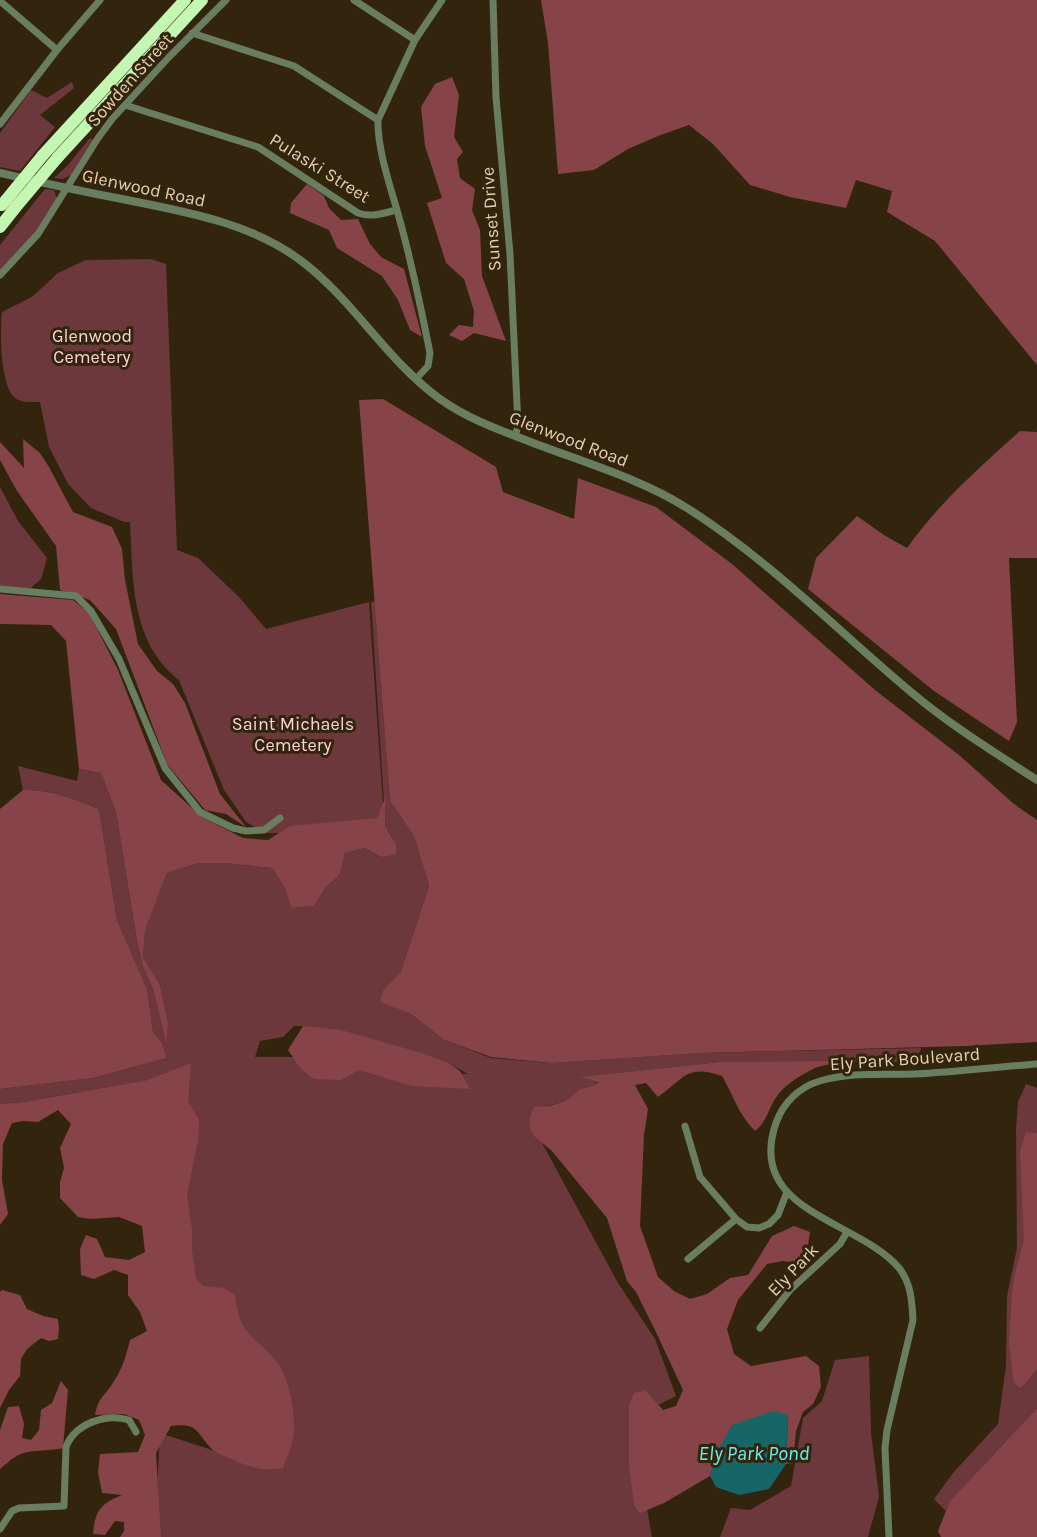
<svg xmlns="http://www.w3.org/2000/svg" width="1037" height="1537" font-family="Karla,sans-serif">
	<rect width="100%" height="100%" fill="#33240d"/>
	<path fill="#6c383b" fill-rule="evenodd" d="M72,82L74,88L40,115L55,127L20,171L0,167V133L31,90L47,98Z
		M90,138L93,140L71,175L63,179L54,178L68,165Z
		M45,189L54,190L57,199L32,237L0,270V245Z
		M151,259L166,264L177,550L198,558L239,597L266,629L369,602L384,819L285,833H266L246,822L224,790L179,680C130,642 133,578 130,522H124L91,508L68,484L49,447L40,402C31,402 21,403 14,397C0,384 0,331 2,312L32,297L58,273L86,260Z
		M0,487L18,521L47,558L41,579L31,588L0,587Z
		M375,601L390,801L414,836L429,886L401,971L383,990L381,1002L411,1014L444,1040L491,1058L552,1063L701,1053L921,1048L919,1060L924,1062H720L583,1077L599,1081L592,1086L580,1089L567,1101L543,1107L534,1128L618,1283L655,1339L676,1396L631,1419L652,1537H157L155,1532L160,1433L255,1464L193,1292L179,1232V1068L147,1080L24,1102L0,1104V1089L93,1078L167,1058L162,1043L153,1032L147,989L117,920L99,809C72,798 53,790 23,790L18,766L77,781L79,769L101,773L116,812L137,941L143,967L153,989L167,1043L168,1022L160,985L143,958L145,931L167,873L198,863H223L272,868L285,888L291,908L314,906L326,887L340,874L345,853L365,848L381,857L396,844L385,826L386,800L384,802L371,602ZM294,1026H303L449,1063L468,1074L411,1073L302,1057H255L260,1041L283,1037Z
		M1026,1084L1037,1088V1408L950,1501L946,1511L934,1499L953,1473L998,1424L1006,1366L1007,1296L1017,1248L1016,1129L1018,1102Z
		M869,1356L871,1433L879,1497L868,1537H720L731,1508L750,1510L791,1486L803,1418L822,1401L835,1360Z"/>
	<path fill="#864448" d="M541,0H1037V365L935,241L887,212L892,191L856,180L846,208L790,197L750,185L713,144L689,125L658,136L628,149L594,170L558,174L548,43Z
		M452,77L459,95L454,137L463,152L457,159L460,178L475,189L472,210L480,230L482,276L506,341L474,333L462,341L449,335L459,325L473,327L474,311L464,279L446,263L427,203L442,198L425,146L421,107L435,84Z
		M307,184L324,196L329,208L341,220L358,219L370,244L381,257L404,269L422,337L410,330L398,300L382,276L337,248L329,230L290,213L291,203Z
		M383,399L496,467L503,492L574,519L578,478L656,507L732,564L875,690L959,755L1014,804L1037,820V1042L965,1046L701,1053L552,1063L491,1057L444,1040L411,1014L380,1002L383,990L401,971L429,886L414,836L390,801L359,400Z
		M1020,431L1037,432V558H1009L1017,722L1009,741L934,691L808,589L816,558L857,516L884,535L907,548C939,503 979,468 1020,431Z
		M23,439L40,453L49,467L73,512L112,527L122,549L125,580L138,644L157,671L173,684L185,703L220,794L246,827L226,814L205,810L167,764L116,629L90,600L60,590L56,546L17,491L0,460V442L24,468Z
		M0,594L73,600L89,613L118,670L161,780L202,817L243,838L268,840L290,826L377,818L386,796L385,826L396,844V854L381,857L365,848L345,853L340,874L326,887L314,906L291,908L285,888L272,868L223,863H198L167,873L145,931L143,957L160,985L168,1022L167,1045L153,989L143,967L137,941L116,812L101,773L79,769L66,641L51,625L0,624Z
		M23,790C53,790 72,798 99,809L117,920L147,989L153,1032L162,1043L167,1058L93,1078L0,1089V809Z
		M303,1026L341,1030L418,1052L449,1063L460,1071L470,1089L412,1086L359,1070L341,1080L314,1079L300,1068L288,1050Z
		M838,1061C831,1065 822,1065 815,1068C803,1074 785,1084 777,1096C768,1109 768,1120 755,1131C738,1114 734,1096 722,1076C686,1064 685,1078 658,1097L646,1083L635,1085L648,1109L644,1135L640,1226L658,1277L674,1291L690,1299L707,1294L730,1278L748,1275L772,1236L794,1226L810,1232L807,1251L798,1263L783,1261L767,1264L738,1300L727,1329L734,1354L751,1366L806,1356L819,1366L821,1387L813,1404L803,1412L796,1431L793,1463L786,1464L788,1416L718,1450L710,1476L664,1503L640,1513L634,1505L629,1465V1405L634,1393L645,1390L663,1410L676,1406L683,1390L654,1328L636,1292L627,1281L607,1218L552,1151L534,1136L530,1128V1116L534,1107L549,1106L566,1101L580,1089L592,1086L599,1082L580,1077L720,1062Z
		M191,1063L188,1101L199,1120L198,1140L187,1195L192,1230V1250L196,1279L203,1286L224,1288L235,1295C240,1336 252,1333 276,1361C289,1376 295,1412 294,1432C293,1444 287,1457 283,1468C262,1472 248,1467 229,1458C224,1456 216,1453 212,1449C196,1433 199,1422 171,1426L156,1453L161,1537H120L124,1531V1522L115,1521L105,1535L93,1534C95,1511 100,1504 122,1495L102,1493L98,1472L100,1454L138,1452L145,1435L139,1420L124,1414L95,1415C99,1395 105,1397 114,1381C123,1368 126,1355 130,1340L147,1331L140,1312L128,1295V1275L114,1270L94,1279L81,1275L80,1249L86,1235L97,1239L105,1257L129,1260L145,1252L142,1226L119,1217L90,1219L78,1217L60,1198V1182L64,1168L60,1148L71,1124L58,1110L38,1122L23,1121L12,1123L3,1144L2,1180L8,1214L0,1225V1104L24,1102L147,1080Z
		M1026,1132L1037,1133V1369L1021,1388L1014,1383L1009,1345L1012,1292L1016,1269L1024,1241L1020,1152Z
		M2,1290L20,1295L27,1309L43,1316L58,1319L59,1328L58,1339L49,1341L41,1338L27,1349L21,1359L20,1376L9,1390L0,1408V1292Z
		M61,1381L68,1390L63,1448C48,1452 29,1448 15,1457C10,1460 5,1465 0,1469V1430L8,1407L19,1406L24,1424L22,1438L31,1440L39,1430L41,1410L52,1403Z
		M1037,1408V1537H941L938,1531L950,1501Z"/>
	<path fill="#166567" d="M773,1411L788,1415L786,1464L769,1489L739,1495L716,1487L710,1476L718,1450L732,1425Z"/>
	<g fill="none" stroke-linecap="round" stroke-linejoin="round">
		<path stroke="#697d61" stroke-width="7" d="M354,0L415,40
			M493,0L496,97L510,254L518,426L515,436
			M0,1L57,50
			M192,33L294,66L378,120
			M125,105L258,147L358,213C372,218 383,213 397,210
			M0,124L57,50L100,0
			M0,275L38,234L98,138L113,118L169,57L226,0
			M416,379L428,366L430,353C421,308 412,264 400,221C392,191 377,150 378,120L415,40L442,0
			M0,589L76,596L91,611L119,659L165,768L200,812L233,828L246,831L264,830L280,818
			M685,1126L700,1177L736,1219L747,1227L759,1228L769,1224L778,1215L787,1192
			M688,1259L736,1219
			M760,1328L790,1290L840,1244L847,1232
			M0,1529L12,1511L19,1508L64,1506L66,1447C75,1423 107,1413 129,1420L136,1432
			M889,1537L885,1448L887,1430L913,1320C912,1301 911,1283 899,1268C859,1220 745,1212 776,1123C783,1103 799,1087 820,1081C850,1072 883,1075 915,1074C956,1072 996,1067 1037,1064"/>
		<path stroke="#697d61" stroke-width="8" d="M0,173C42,183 84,192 127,200C186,212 251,223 300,260C353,299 386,360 440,399C465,417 494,428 523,439C576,460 640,478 687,508C769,560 837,630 911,692C950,725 994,752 1037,780"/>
		<path stroke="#c4f7b1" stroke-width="12" d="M43,155L185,0
			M58,157L202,0
			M0,227L15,208"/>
		<path stroke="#c4f7b1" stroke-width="12" d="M2,205L43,155
			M15,208L58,157"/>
	</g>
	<g text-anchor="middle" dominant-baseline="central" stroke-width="6" stroke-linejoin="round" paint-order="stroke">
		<g font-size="18" fill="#e6cfac" stroke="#33240d">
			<text transform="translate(130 80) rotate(-48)">Sowden Street</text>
			<text transform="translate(320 168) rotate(32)">Pulaski Street</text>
			<text transform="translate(144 188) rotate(12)">Glenwood Road</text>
			<text transform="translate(491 219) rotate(-94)">Sunset Drive</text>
			<text transform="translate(569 439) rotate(21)">Glenwood Road</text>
			<text transform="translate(905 1059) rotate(-4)">Ely Park Boulevard</text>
			<text transform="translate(793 1270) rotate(-46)">Ely Park</text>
		</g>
		<g font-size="18" fill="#fdd2d3" stroke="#33240d">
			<text x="92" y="336">Glenwood<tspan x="92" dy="21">Cemetery</tspan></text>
			<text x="293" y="724">Saint Michaels<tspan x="293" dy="21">Cemetery</tspan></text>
		</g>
		<g font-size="20" font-style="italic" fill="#65f1f4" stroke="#33240d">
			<text x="754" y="1453">Ely Park Pond</text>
		</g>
	</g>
</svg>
